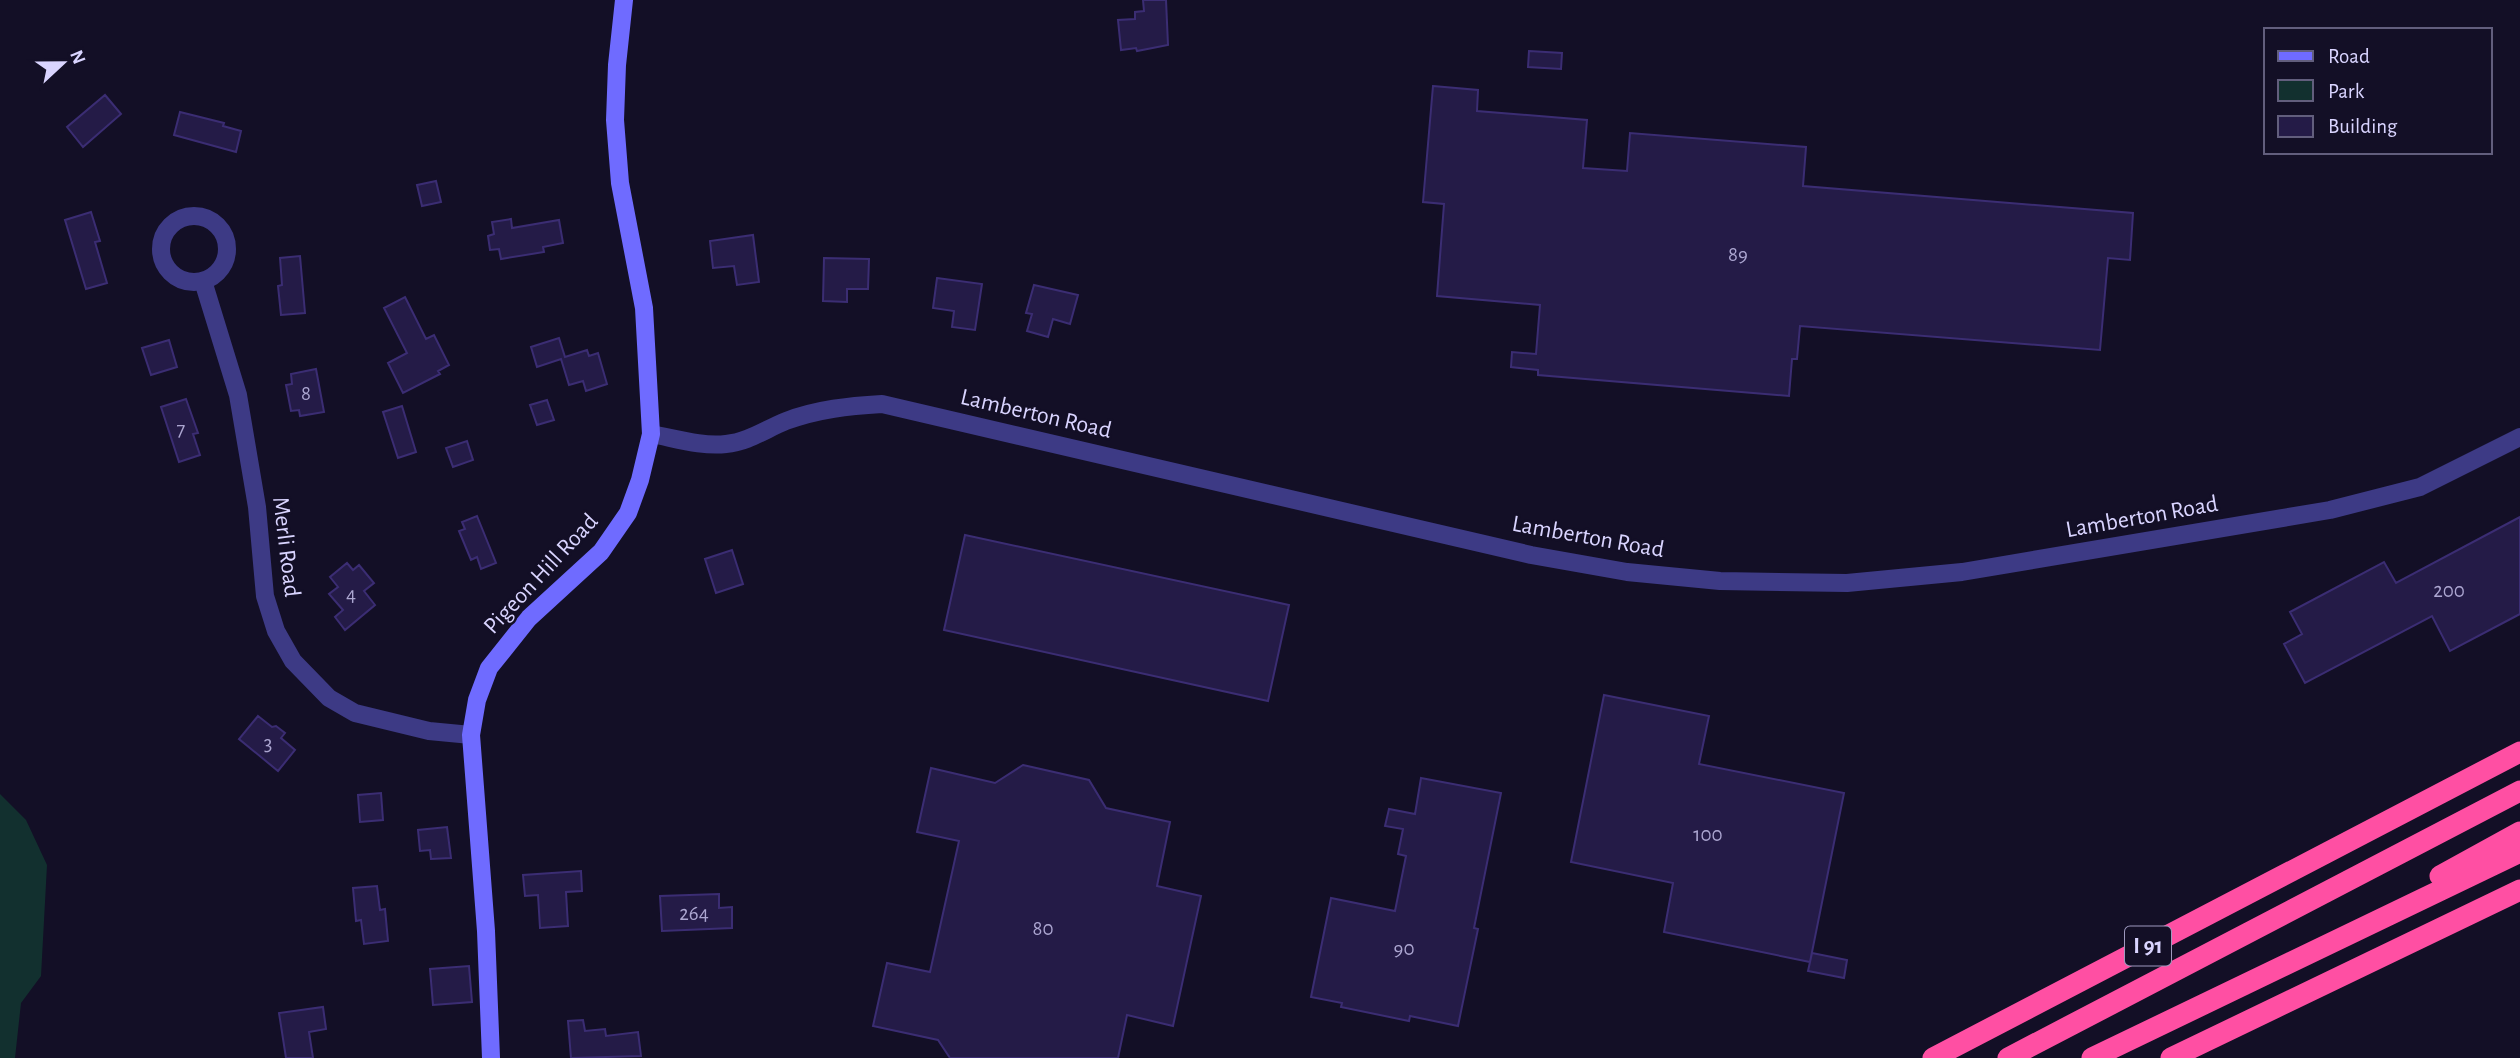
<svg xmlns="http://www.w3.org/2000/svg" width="2520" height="1058" font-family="'Alegreya Sans',sans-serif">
	<rect width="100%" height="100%" fill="#130f26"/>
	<path fill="#12302f" d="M0,794L26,820L47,865L41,976L21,1003L15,1058H0Z"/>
	<path fill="#241b47" stroke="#3b2d73" stroke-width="2" d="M1143,0H1166L1168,45L1137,51L1136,48L1121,50L1118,20L1135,19V12L1144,11Z
		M1529,51L1562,53L1561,69L1528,67Z
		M1433,86L1478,90L1477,111L1587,120L1583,168L1627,171L1630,133L1806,147L1803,186L2133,213L2130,260L2108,258L2100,350L1800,326L1797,359H1792L1789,396L1538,375V370L1511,367L1512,352L1536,354L1540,305L1437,296L1444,204L1423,202Z
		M105,95L121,114L83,147L67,127Z
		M180,112L224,123L223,126L241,131L236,152L174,135Z
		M436,181L441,202L422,206L417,185Z
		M91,212L100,241L95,242L107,283L86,289L65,220Z
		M511,219L512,228L559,220L563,243L543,247L544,252L501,259L499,249L490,250L488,236L494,234L492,222Z
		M753,235L759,282L737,285L734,266L713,268L710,241Z
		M300,256L305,313L281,315L278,286L282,285L280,258Z
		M824,258L869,259L868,289H847V302L823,301Z
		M937,278L982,284L975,330L952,327L954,311L933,308Z
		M1034,285L1078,295L1070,324L1053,319L1048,337L1027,331L1032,314L1026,313Z
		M405,297L426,339L434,335L449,365L438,371L440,374L403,393L388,363L407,353L384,308Z
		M559,338L565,357L587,350L589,356L598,353L607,384L586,391L583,381L569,385L561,359L537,367L531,347Z
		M169,340L177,367L151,375L142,348Z
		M316,369L324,412L300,416L299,410L291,411L286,385L292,384L291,374Z
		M186,399L198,433L193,434L200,455L179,462L161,407Z
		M547,400L554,420L537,425L530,405Z
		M402,406L416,452L398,458L383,412Z
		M467,441L473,460L453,467L446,448Z
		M477,516L496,563L481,569L477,557L471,560L459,531L465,529L462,522Z
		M2520,517V614L2450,651L2432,616L2305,683L2284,644L2302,634L2290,612L2384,562L2396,583Z
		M965,535L1289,605L1268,701L944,630Z
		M732,550L743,584L716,593L705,559Z
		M347,563L353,570L359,565L374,583L364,591L375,605L345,630L335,617L343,610L329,594L338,587L330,577Z
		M1604,695L1709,716L1699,764L1844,793L1810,962L1664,932L1673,883L1571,862Z
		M258,716L272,727L276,726L285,733L281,738L295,750L278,771L239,739Z
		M1023,765L1089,780L1106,808L1170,822L1157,886L1201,896L1173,1026L1127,1015L1118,1058H950L938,1040L873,1026L887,963L930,972L959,841L917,832L931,768L995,783Z
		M1421,778L1501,793L1474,928L1478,929L1458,1026L1410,1016L1409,1021L1341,1007L1342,1003L1311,997L1331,898L1395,911L1406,856L1398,854L1403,829L1385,826L1389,809L1415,814Z
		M381,793L383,820L360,822L358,795Z
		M447,827L451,858L431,859L430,850L420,851L418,830Z
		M581,871L582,891L566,892L568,926L540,928L538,895L525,896L523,875Z
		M377,886L380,910L385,909L388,941L364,944L361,920L356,921L353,888Z
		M719,894V908L732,907V928L662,931L660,896Z
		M1812,953L1847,960L1844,978L1808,971Z
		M469,966L472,1002L433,1005L430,969Z
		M323,1007L326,1029L309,1032L313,1058H286L279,1013Z
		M583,1020L585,1031L605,1029L606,1036L638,1032L641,1056L571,1058L568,1021Z"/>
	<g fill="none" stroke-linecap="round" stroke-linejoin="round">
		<path stroke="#3d3a85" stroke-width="18" d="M161 249a33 33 0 1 1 66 0a33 33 0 1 1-66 0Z
			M203,281L238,395L257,507L265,596L276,631L293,661L329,698L355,713L429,731L471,735
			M651,434C674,438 702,447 726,444C748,442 766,429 786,421C818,409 849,406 882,404L1531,555L1627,572L1720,581L1847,583L1962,572L2330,510L2420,487L2520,437"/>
		<path stroke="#6f6bff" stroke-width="18" d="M491,1058L486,931L471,735L477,700L489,668L529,618L601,552L628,513L640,480L651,434L644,308L620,183L615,120L617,65L624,0"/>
		<path stroke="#ff4fa3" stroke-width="21" d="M2440,876L2520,832
			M1933,1058L2520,752
			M2008,1058L2520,791
			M2092,1058L2520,852
			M2171,1058L2520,890"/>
	</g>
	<g text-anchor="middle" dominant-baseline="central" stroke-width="5" stroke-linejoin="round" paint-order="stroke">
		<g font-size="21" fill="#aca6d1">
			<text x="1738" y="254">89</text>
			<text x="306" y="393">8</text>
			<text x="181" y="429">7</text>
			<text x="2449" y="590">200</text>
			<text x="351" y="594">4</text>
			<text x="268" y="743">3</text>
			<text x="1708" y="834">100</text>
			<text x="694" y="913">264</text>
			<text x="1043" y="928">80</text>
			<text x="1404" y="948">90</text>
		</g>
		<rect fill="#130f26" stroke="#9e99be" stroke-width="2" x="2125" y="926.5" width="46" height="39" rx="5"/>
		<g font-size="23" font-weight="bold" fill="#d9d4ff">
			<text x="2148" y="946">I 91</text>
		</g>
		<g font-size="24" fill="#d9d4ff" stroke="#130f26">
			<text transform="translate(1036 414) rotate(13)">Lamberton Road</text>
			<text transform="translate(2142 517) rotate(-10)">Lamberton Road</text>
			<text transform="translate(1588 537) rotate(10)">Lamberton Road</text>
			<text transform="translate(286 547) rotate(83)">Merli Road</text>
			<text transform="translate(541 574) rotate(-47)">Pigeon Hill Road</text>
		</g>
	</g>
	<rect x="2264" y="28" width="228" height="126" fill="#130f26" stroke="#625e7d" stroke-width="2"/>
	<rect x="2278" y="51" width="35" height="10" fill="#6f6bff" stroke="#625e7d" stroke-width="2"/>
	<text x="2328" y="63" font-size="21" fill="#d9d4ff">Road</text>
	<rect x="2278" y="80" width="35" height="21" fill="#12302f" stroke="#625e7d" stroke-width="2"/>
	<text x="2328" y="98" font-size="21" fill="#d9d4ff">Park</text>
	<rect x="2278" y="116" width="35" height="21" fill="#241b47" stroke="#625e7d" stroke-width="2"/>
	<text x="2328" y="133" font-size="21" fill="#d9d4ff">Building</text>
	<g transform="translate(63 63) rotate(68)" stroke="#130f26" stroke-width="5" paint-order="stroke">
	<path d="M0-5L12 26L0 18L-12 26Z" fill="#d9d4ff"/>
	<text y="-10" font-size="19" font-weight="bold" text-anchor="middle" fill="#d9d4ff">N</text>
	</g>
</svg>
